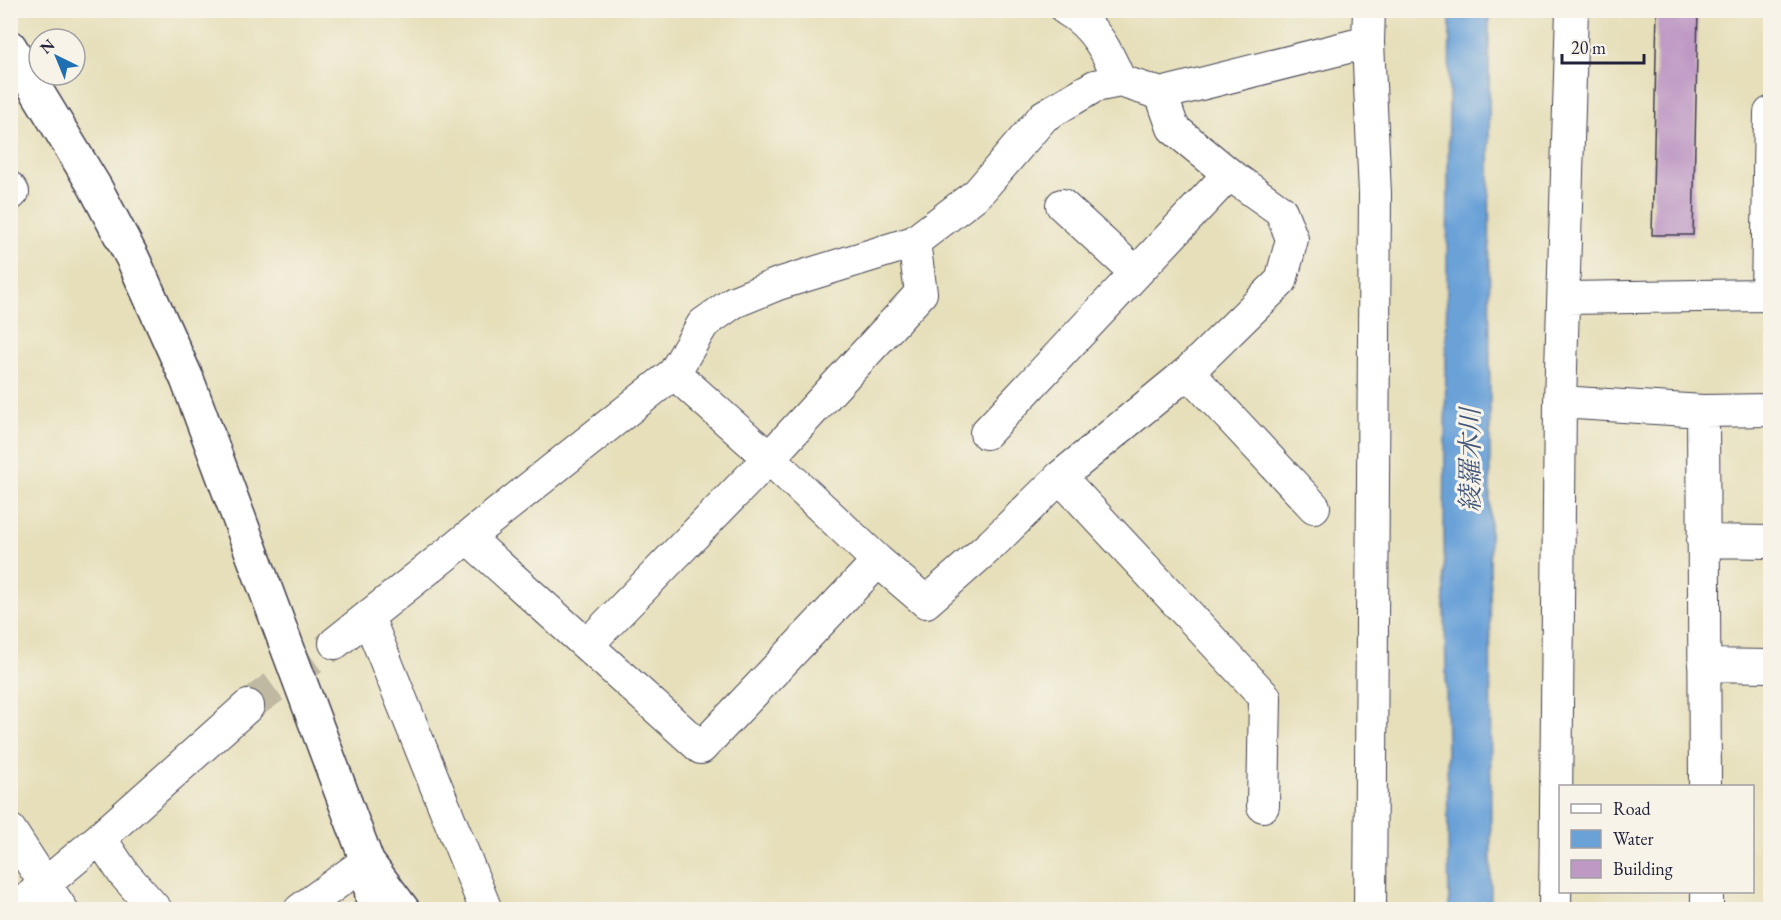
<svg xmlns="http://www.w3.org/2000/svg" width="1781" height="920" font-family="'EB Garamond','Noto Serif JP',serif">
	<rect width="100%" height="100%" fill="#f7f3e8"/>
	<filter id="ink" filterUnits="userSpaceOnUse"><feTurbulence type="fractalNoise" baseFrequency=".0167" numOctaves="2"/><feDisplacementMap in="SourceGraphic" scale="12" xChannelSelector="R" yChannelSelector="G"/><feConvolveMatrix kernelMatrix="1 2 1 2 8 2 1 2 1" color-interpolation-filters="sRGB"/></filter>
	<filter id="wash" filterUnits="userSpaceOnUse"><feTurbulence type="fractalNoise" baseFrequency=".008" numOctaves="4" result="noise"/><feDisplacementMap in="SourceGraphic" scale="24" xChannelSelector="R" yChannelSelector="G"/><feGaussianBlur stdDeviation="1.35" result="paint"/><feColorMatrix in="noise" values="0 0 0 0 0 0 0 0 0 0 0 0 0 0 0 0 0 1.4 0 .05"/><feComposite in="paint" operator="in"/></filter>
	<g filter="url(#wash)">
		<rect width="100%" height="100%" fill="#e6dfba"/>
		<path fill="#6aa2d8" stroke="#46628a" stroke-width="1.5" d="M1450,11H1489L1491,910L1449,909L1444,530Z"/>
		<g id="blocks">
			<path fill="#be99c4" d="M1657,10H1698L1693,235H1652Z"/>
		</g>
	</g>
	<g filter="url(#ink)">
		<use href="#blocks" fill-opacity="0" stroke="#3f3e4e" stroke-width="1.5"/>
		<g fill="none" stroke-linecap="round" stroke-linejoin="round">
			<path stroke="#bfb9a1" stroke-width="32" stroke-dasharray="32 16" stroke-linecap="butt" d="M248,706L335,643"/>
			<g stroke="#3f3e4e" stroke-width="34">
				<path id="minor" d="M1067,10C1095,26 1108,53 1120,81
					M1369,10L1368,42L1375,194L1370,910
					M1161,94L1173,128L1229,174
					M10,188L13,192L10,195
					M1062,205L1136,273
					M1565,298L1767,295L1770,113
					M674,373L769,458L921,293L914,242
					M1560,402L1703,411L1770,410
					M1703,411L1705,786
					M986,433L1229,174L1281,211L1292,239L1281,281L1188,372
					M1060,477L1188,372L1314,507
					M468,538L701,748L878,561L769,458L587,645
					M1703,541L1770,542
					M878,561L926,602L992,544L1060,477L1265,697L1263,806
					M368,617L486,910
					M335,643L674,373L703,324L734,302L778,284L914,242L978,193L1044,116L1095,86L1120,81L1161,94L1368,42
					M1704,665L1770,666
					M10,830L62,910
					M100,838L124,874L156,910
					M1707,892V910
					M14,910L100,838L248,706
					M300,910L367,861
					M1555,910L1560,402L1572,10"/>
			</g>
			<g stroke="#3f3e4e" stroke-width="36">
				<path id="tertiary" d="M10,47L95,187L133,259L187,379L367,861L374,910
					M368,863L403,910"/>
			</g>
			<use href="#minor" stroke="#fff" stroke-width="32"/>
			<use href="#tertiary" stroke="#fff" stroke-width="33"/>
		</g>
	</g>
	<g text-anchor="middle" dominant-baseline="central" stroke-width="6" stroke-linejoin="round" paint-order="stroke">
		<g font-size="26" font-style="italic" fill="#3f557a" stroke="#f7f3e8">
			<text transform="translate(1470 460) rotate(-90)">綾羅木川</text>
		</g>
	</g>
	<rect width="1781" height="920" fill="none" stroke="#f7f3e8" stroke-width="36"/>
	<rect x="1559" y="785" width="195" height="108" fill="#f7f3e8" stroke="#a29fa3" stroke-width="1.5"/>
	<rect x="1571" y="804" width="30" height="9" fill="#ffffff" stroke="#a29fa3" stroke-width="1.5"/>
	<text x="1613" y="815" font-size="18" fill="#22223b">Road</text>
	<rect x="1571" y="830" width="30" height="18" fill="#6aa2d8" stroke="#a29fa3" stroke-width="1.5"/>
	<text x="1613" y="845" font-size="18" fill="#22223b">Water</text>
	<rect x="1571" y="860" width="30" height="18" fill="#be99c4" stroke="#a29fa3" stroke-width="1.5"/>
	<text x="1613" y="875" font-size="18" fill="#22223b">Building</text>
	<g transform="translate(57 57) rotate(317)"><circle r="28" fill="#f7f3e8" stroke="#a29fa3" stroke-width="1.5"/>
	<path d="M0-4.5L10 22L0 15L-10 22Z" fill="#1f6fb2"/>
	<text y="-9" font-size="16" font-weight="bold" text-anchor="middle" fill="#22223b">N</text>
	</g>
	<path d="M1562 54v9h82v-9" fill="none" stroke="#22223b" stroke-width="3"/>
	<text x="1571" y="54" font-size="18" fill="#22223b" stroke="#f7f3e8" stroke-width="4.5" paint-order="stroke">20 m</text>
</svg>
